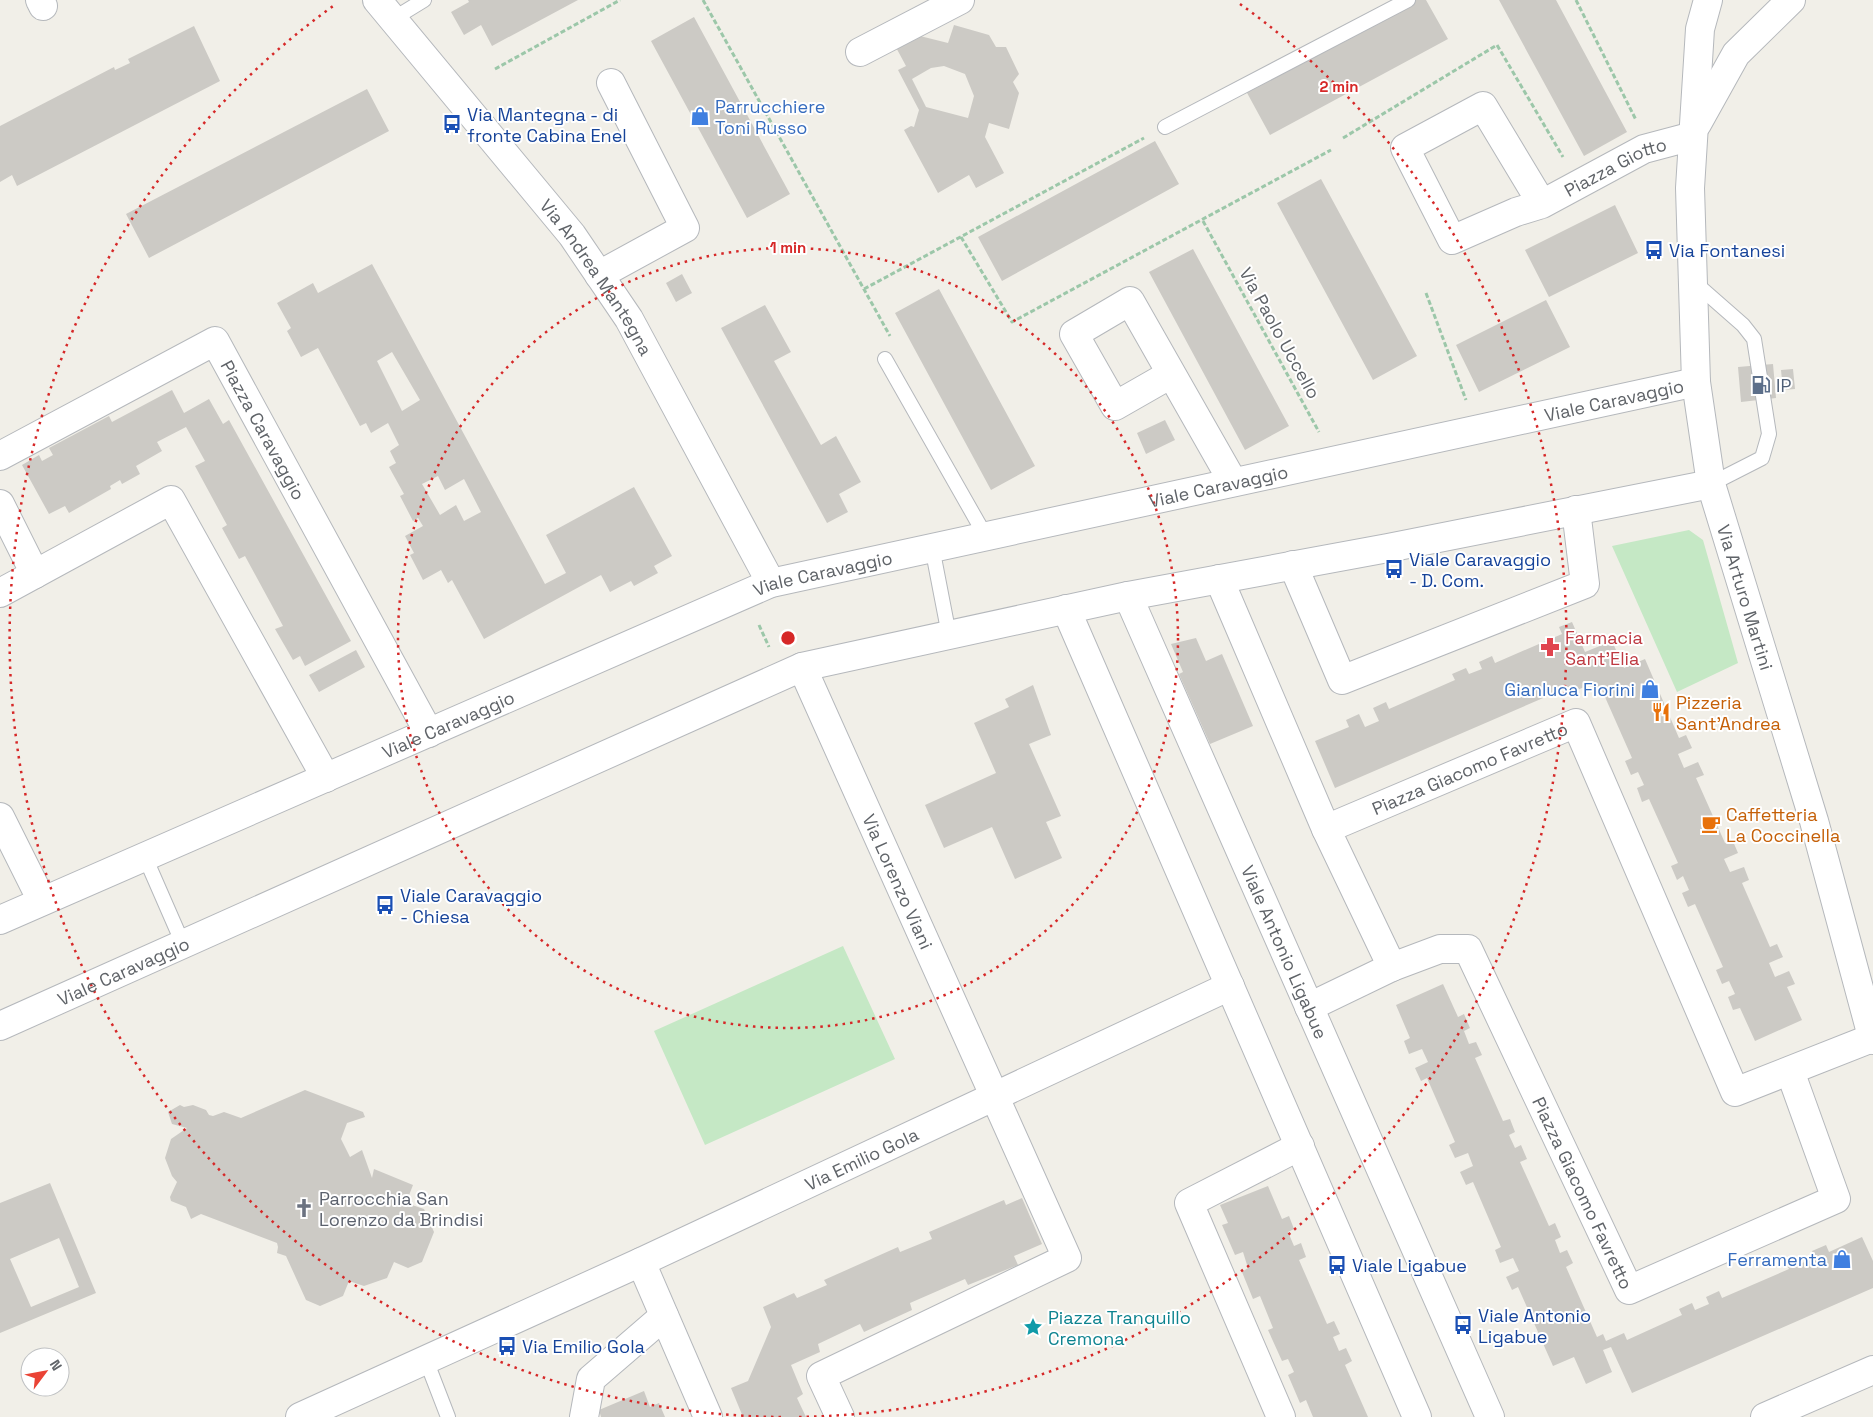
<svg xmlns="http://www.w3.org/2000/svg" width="1873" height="1417" font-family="'Space Grotesk',sans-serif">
	<rect width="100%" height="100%" fill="#f1efe8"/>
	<path fill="#c5e8c5" d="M1689,530L1703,540L1738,663L1677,692L1612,546Z
		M843,946L895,1059L705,1145L654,1031Z"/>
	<path fill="#cccac5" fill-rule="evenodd" d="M468,0H578L492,46L481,25L464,35L451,12L469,2Z
		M1415,0H1426L1448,39L1270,135L1246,91Z
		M1499,0H1556L1627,132L1584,156Z
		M694,17L790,194L747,218L651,41Z
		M954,25L989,35L996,47H1006L1019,74L1013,82L1019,93L1009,129L989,123L985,137L1004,173L976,188L969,175L938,193L904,130L911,126L914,127L919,110L898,70L906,66L892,40L920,36L948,43ZM944,66L965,74L974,96L968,118L926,107L912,79L931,68Z
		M194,26L220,81L17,186L12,175L0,182V126L114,67L115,70L130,63L128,59Z
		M367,89L389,131L149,258L126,214Z
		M1155,141L1179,184L1002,281L978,237Z
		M1321,179L1417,356L1373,380L1277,203Z
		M1615,205L1638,253L1549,297L1525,250Z
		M1193,249L1289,426L1245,450L1149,272Z
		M372,264L545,584L566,573L546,535L634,487L672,556L654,566L658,573L634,586L631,581L610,592L601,575L484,639L452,580L448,583L441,570L423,580L410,555L414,553L405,536L423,526L418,518L413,521L400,496L404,494L389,467L396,463L390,451L399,445L388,423L371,433L366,423L360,426L318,348L301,357L287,331L291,328L277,303L313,283L318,293ZM392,352L420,400L402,411L377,361ZM438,476L445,490L464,479L481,512L464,521L456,505L440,515L422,484Z
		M682,274L692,293L676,302L666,283Z
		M939,289L1035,466L991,490L895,313Z
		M1546,300L1570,347L1479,392L1456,345Z
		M765,305L791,352L774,361L821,445L836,436L861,482L839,494L848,512L827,523L721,328Z
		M1773,364L1776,398L1741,402L1738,367Z
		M1793,369L1795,389L1783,390L1781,370Z
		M172,390L184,413L209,399L223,424L229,420L351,641L305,666L300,656L293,660L275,629L283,626L245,556L239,559L222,528L227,525L195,466L205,461L186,427L157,442L162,451L136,466L140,474L122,484L120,480L110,486L111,489L69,513L65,506L49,514L22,465L39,455L42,461L53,455L49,448L109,416L112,422Z
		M1165,420L1175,440L1146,454L1137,433Z
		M1572,622L1585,652L1612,641L1624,668L1645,659L1679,738L1686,735L1692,748L1678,754L1684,768L1698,762L1704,775L1696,778L1725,843L1732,839L1738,853L1724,859L1730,872L1744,867L1749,880L1742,883L1770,947L1777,944L1783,957L1769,963L1775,977L1789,971L1795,984L1787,987L1802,1020L1755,1041L1740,1008L1733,1010L1728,997L1735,994L1729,981L1722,984L1716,970L1723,967L1695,904L1688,907L1682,893L1689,890L1683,876L1677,880L1671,866L1678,863L1649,799L1642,802L1637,788L1644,785L1638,772L1631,775L1625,761L1632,758L1601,688L1594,691L1591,684L1573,692L1571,686L1335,788L1315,741L1349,727L1346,720L1359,714L1365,727L1379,721L1373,708L1386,702L1389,709L1455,680L1452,674L1466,668L1469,674L1482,669L1479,662L1492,656L1495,663L1562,634L1559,627Z
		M1196,638L1206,661L1222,654L1253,726L1210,744L1179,674L1183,672L1171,644Z
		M356,650L365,667L319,692L309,675Z
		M1033,685L1051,735L1029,744L1061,816L1046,822L1062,858L1015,879L992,827L944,848L925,805L996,773L974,723L1009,707L1005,699Z
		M1443,984L1458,1017L1464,1014L1470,1028L1464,1031L1469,1044L1476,1042L1482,1055L1475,1058L1503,1121L1510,1119L1515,1132L1509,1135L1515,1148L1521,1145L1527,1159L1520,1162L1549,1226L1555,1223L1561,1237L1555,1240L1560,1253L1567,1250L1573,1263L1566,1267L1597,1337L1603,1334L1606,1341L1624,1333L1627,1340L1682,1315L1679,1309L1692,1303L1695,1310L1709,1304L1706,1297L1719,1291L1722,1298L1789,1269L1786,1263L1799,1257L1802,1263L1815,1258L1812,1251L1826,1245L1829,1252L1862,1237L1873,1261V1288L1632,1393L1611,1347L1603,1350L1612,1372L1586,1384L1574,1357L1553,1366L1518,1287L1512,1290L1506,1277L1519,1271L1513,1258L1500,1263L1495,1250L1501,1247L1473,1182L1466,1185L1460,1172L1473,1166L1468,1153L1455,1158L1449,1145L1455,1142L1427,1078L1421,1081L1415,1068L1428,1062L1422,1049L1409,1054L1404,1041L1410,1038L1396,1005Z
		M305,1090L363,1112L365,1117L347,1123L341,1139L350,1157L362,1150L372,1178L374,1169L413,1185L406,1203L424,1209L434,1232L422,1262L408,1268L394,1262L387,1278L364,1286L349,1281L343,1296L320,1306L306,1300L286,1256L277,1253L278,1247L277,1243L201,1214L191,1219L186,1207L171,1201L170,1197L177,1182L172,1176L165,1158L171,1139L187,1128L172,1124L168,1112L180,1105L184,1107L193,1105L206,1110L209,1115L213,1116L224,1112L241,1118Z
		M50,1183L96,1293L0,1333V1203ZM59,1238L79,1287L31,1307L10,1259Z
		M1268,1186L1282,1219L1289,1216L1294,1229L1288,1232L1294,1246L1301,1243L1306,1257L1299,1260L1327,1324L1334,1321L1340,1334L1333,1337L1339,1351L1346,1348L1352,1361L1345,1365L1368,1417H1313L1306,1400L1300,1403L1288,1375L1294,1372L1288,1359L1282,1361L1268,1330L1273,1328L1260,1296L1253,1299L1242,1272L1248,1268L1243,1252L1235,1255L1222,1225L1228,1223L1220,1205Z
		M1022,1198L1042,1244L1014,1256L1018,1265L968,1285L965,1279L910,1303L912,1310L864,1332L860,1324L818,1344L820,1352L791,1365L803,1394L797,1398L806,1417H743L731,1388L748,1381L771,1327L763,1307L794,1293L797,1298L827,1285L824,1280L898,1247L900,1252L932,1239L929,1232L1004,1200L1006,1205Z
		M644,1391L650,1407L659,1403L665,1417H601L599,1410Z"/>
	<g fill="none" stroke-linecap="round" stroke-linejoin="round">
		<g stroke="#b5b8bc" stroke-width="16">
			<path id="service" d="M393,19L424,0
				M1165,127L1408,0
				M1694,282L1743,325L1754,339L1769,434L1762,458L1711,484
				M885,359L985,535
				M932,547L949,635
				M145,857L183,944
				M426,1360L448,1417"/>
		</g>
		<g stroke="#b5b8bc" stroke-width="30">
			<g id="minor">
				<path d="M40,0L43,6"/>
				<path id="s1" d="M377,0L572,235L629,319L771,583"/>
				<path d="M860,52L960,0"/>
				<path id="s2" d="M1542,204L1516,212L1452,240L1405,148L1483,106L1542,204L1644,149L1693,136"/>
				<path d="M599,275L685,228L611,83"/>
				<path d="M1171,374L1115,406L1074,334L1130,301L1233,482"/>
				<path id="s3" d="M0,456L215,341L429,733"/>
				<path d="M0,504L35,574"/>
				<path d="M1293,565L1342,680L1585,584L1576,510"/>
				<path d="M1219,579L1326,829"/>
				<path d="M0,593L171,500L326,778"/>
				<path id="s4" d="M1128,596L1490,1417"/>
				<path d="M1066,609L1417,1417"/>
				<path id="s5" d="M802,667L1067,1258L821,1376L840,1417"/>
				<path d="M0,817L42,901"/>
				<path id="s6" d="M0,920L771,583L1696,382"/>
				<path id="s7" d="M1392,967L1326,829L1576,723L1735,1092L1872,1038"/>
				<path id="s8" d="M1309,1007L1392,967L1440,949H1468L1629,1290L1836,1199L1790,1071"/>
				<path id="s9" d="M0,1026L802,667L1128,596L1388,548L1711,484"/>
				<path d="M641,1262L708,1417"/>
				<path id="s10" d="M300,1417L641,1262L1230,986"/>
				<path d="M584,1417L591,1379L664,1316"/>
				<path d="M1281,1417L1189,1203L1300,1146"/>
				<path d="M1765,1417L1873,1370"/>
			</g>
		</g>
		<g stroke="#b5b8bc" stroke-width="30">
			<g id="tertiary">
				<path id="s11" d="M1708,0L1700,29L1690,188L1696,382L1711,484L1814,821L1873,1040"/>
				<path d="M1697,124L1736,54L1791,0"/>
			</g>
		</g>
		<path stroke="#9cc7a9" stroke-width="3" stroke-dasharray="5 2.5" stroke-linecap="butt" d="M703,0L890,336
			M1576,0L1636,120
			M495,69L620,0
			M1343,138L1497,45L1563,157
			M1203,221L1319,432
			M961,237L1012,322L1331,150
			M864,289L1144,138
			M1426,293L1466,400
			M759,625L769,647"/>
		<use href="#service" stroke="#fff" stroke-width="14"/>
		<use href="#minor" stroke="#fff" stroke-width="28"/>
		<use href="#tertiary" stroke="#fff" stroke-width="28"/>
	</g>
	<g fill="none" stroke="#d62828" stroke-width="2.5" stroke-dasharray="2.5 5">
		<circle cx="788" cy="638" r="390"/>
		<path d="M781 1417A779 779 0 0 1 336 4M1240 4A779 779 0 0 1 795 1417"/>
	</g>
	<defs>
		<g id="shop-bare" transform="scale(1.5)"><path d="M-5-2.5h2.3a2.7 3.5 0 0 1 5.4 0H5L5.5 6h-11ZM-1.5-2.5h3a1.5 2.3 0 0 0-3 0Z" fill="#3f7fe0" stroke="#fff" stroke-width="2.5" paint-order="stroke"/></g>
		<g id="bus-bare" transform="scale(1.5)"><path d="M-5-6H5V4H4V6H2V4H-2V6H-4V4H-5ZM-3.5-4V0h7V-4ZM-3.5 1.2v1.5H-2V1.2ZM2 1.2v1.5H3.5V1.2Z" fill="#1a4fb4" stroke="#fff" stroke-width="2.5" paint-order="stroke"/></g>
		<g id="fuel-bare" transform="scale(1.5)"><path d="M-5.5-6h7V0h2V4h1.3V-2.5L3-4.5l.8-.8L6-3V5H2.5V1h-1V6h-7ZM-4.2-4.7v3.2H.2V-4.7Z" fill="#5c6f8a" stroke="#fff" stroke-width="2.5" paint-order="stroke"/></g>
		<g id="pharmacy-bare" transform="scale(1.5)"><path d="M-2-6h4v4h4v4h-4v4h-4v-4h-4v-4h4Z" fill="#e0444e" stroke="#fff" stroke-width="2.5" paint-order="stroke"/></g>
		<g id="restaurant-bare" transform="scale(1.5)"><path d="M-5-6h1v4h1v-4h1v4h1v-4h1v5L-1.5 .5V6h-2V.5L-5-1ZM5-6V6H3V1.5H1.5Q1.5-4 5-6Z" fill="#e8710a" stroke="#fff" stroke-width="2.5" paint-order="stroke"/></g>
		<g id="cafe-bare" transform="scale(1.5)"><path d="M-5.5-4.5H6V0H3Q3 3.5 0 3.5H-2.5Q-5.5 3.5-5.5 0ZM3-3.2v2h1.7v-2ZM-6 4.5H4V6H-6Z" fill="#e8710a" stroke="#fff" stroke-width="2.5" paint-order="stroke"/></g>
		<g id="church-bare" transform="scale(1.5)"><path d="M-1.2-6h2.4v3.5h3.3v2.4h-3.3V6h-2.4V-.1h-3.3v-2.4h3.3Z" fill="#6b7280" stroke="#fff" stroke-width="2.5" paint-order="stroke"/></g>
		<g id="sight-bare" transform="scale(1.5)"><path d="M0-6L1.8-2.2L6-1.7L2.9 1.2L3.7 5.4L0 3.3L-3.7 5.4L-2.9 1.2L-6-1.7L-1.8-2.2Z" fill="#0f9aa8" stroke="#fff" stroke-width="2.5" paint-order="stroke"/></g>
	</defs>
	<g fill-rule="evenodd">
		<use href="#shop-bare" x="700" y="116"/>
		<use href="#bus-bare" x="452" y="124"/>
		<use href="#bus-bare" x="1654" y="250"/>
		<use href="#fuel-bare" x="1761" y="385"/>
		<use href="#bus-bare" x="1394" y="569"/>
		<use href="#pharmacy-bare" x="1550" y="647"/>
		<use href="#shop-bare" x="1650" y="689"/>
		<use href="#restaurant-bare" x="1661" y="712"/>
		<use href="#cafe-bare" x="1711" y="824"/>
		<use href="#bus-bare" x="385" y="905"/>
		<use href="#church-bare" x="304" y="1208"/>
		<use href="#shop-bare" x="1842" y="1259"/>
		<use href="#bus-bare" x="1337" y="1265"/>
		<use href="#bus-bare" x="1463" y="1325"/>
		<use href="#sight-bare" x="1033" y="1327"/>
		<use href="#bus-bare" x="507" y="1346"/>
	</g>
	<g text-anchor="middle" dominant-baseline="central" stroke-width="4" stroke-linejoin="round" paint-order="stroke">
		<g font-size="18" fill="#366cbe" stroke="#fff" text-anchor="end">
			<text x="715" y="106" text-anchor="start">Parrucchiere<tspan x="715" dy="21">Toni Russo</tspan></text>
			<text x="1635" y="689">Gianluca Fiorini</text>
			<text x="1827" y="1259">Ferramenta</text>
		</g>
		<g font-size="18" fill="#164399" stroke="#fff" text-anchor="start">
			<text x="467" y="114">Via Mantegna - di<tspan x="467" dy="21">fronte Cabina Enel</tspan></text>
			<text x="1669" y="250">Via Fontanesi</text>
			<text x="1409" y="559">Viale Caravaggio<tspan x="1409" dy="21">- D. Com.</tspan></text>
			<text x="400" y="895">Viale Caravaggio<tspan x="400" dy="21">- Chiesa</tspan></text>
			<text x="1352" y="1265">Viale Ligabue</text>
			<text x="1478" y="1315">Viale Antonio<tspan x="1478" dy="21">Ligabue</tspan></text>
			<text x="522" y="1346">Via Emilio Gola</text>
		</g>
		<g font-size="18" fill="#5f6368" stroke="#fff">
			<text stroke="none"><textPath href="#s2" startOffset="486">Piazza Giotto</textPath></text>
			<text stroke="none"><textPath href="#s1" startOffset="354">Via Andrea Mantegna</textPath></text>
			<text transform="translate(1280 333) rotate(61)">Via Paolo Uccello</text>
			<text stroke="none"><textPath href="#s6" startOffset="1704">Viale Caravaggio</textPath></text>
			<text stroke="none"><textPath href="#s3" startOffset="345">Piazza Caravaggio</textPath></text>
			<text stroke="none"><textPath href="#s6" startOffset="1299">Viale Caravaggio</textPath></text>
			<text stroke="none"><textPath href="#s6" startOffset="894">Viale Caravaggio</textPath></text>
			<text stroke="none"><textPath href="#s11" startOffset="605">Via Arturo Martini</textPath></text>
			<text stroke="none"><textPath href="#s6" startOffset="489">Viale Caravaggio</textPath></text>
			<text stroke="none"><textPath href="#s7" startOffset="309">Piazza Giacomo Favretto</textPath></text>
			<text stroke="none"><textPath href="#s5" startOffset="235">Via Lorenzo Viani</textPath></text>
			<text stroke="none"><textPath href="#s4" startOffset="389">Viale Antonio Ligabue</textPath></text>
			<text stroke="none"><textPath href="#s9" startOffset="135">Viale Caravaggio</textPath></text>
			<text stroke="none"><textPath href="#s10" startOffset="618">Via Emilio Gola</textPath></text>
			<text stroke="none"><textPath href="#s8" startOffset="441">Piazza Giacomo Favretto</textPath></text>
		</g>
		<g font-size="18" fill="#4e5e75" stroke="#fff" text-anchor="start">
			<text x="1776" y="385">IP</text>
		</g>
		<g font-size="18" fill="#be3a42" stroke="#fff" text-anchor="start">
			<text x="1565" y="637">Farmacia<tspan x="1565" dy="21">Sant'Elia</tspan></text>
		</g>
		<g font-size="18" fill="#c56008" stroke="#fff" text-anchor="start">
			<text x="1676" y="702">Pizzeria<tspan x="1676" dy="21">Sant'Andrea</tspan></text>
			<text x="1726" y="814">Caffetteria<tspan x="1726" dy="21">La Coccinella</tspan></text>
		</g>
		<g font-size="18" fill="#5b616d" stroke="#fff" text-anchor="start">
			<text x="319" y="1198">Parrocchia San<tspan x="319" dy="21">Lorenzo da Brindisi</tspan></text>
		</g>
		<g font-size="18" fill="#0d838f" stroke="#fff" text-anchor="start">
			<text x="1048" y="1317">Piazza Tranquillo<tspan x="1048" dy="21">Cremona</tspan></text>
		</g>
	</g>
	<circle cx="788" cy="638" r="8" fill="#d62828" stroke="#fff" stroke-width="2.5"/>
	<g font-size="15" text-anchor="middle" font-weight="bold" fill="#d62828" stroke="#fff" stroke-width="4" stroke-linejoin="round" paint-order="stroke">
		<text x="1339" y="92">2 min</text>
		<text x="788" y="253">1 min</text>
	</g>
	<g transform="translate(45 1372) rotate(58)"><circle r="24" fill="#ffffff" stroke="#bfc1c3"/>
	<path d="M0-4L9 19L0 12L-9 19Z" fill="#ea4335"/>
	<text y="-8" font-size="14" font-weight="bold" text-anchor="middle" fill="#5f6368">N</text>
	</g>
</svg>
